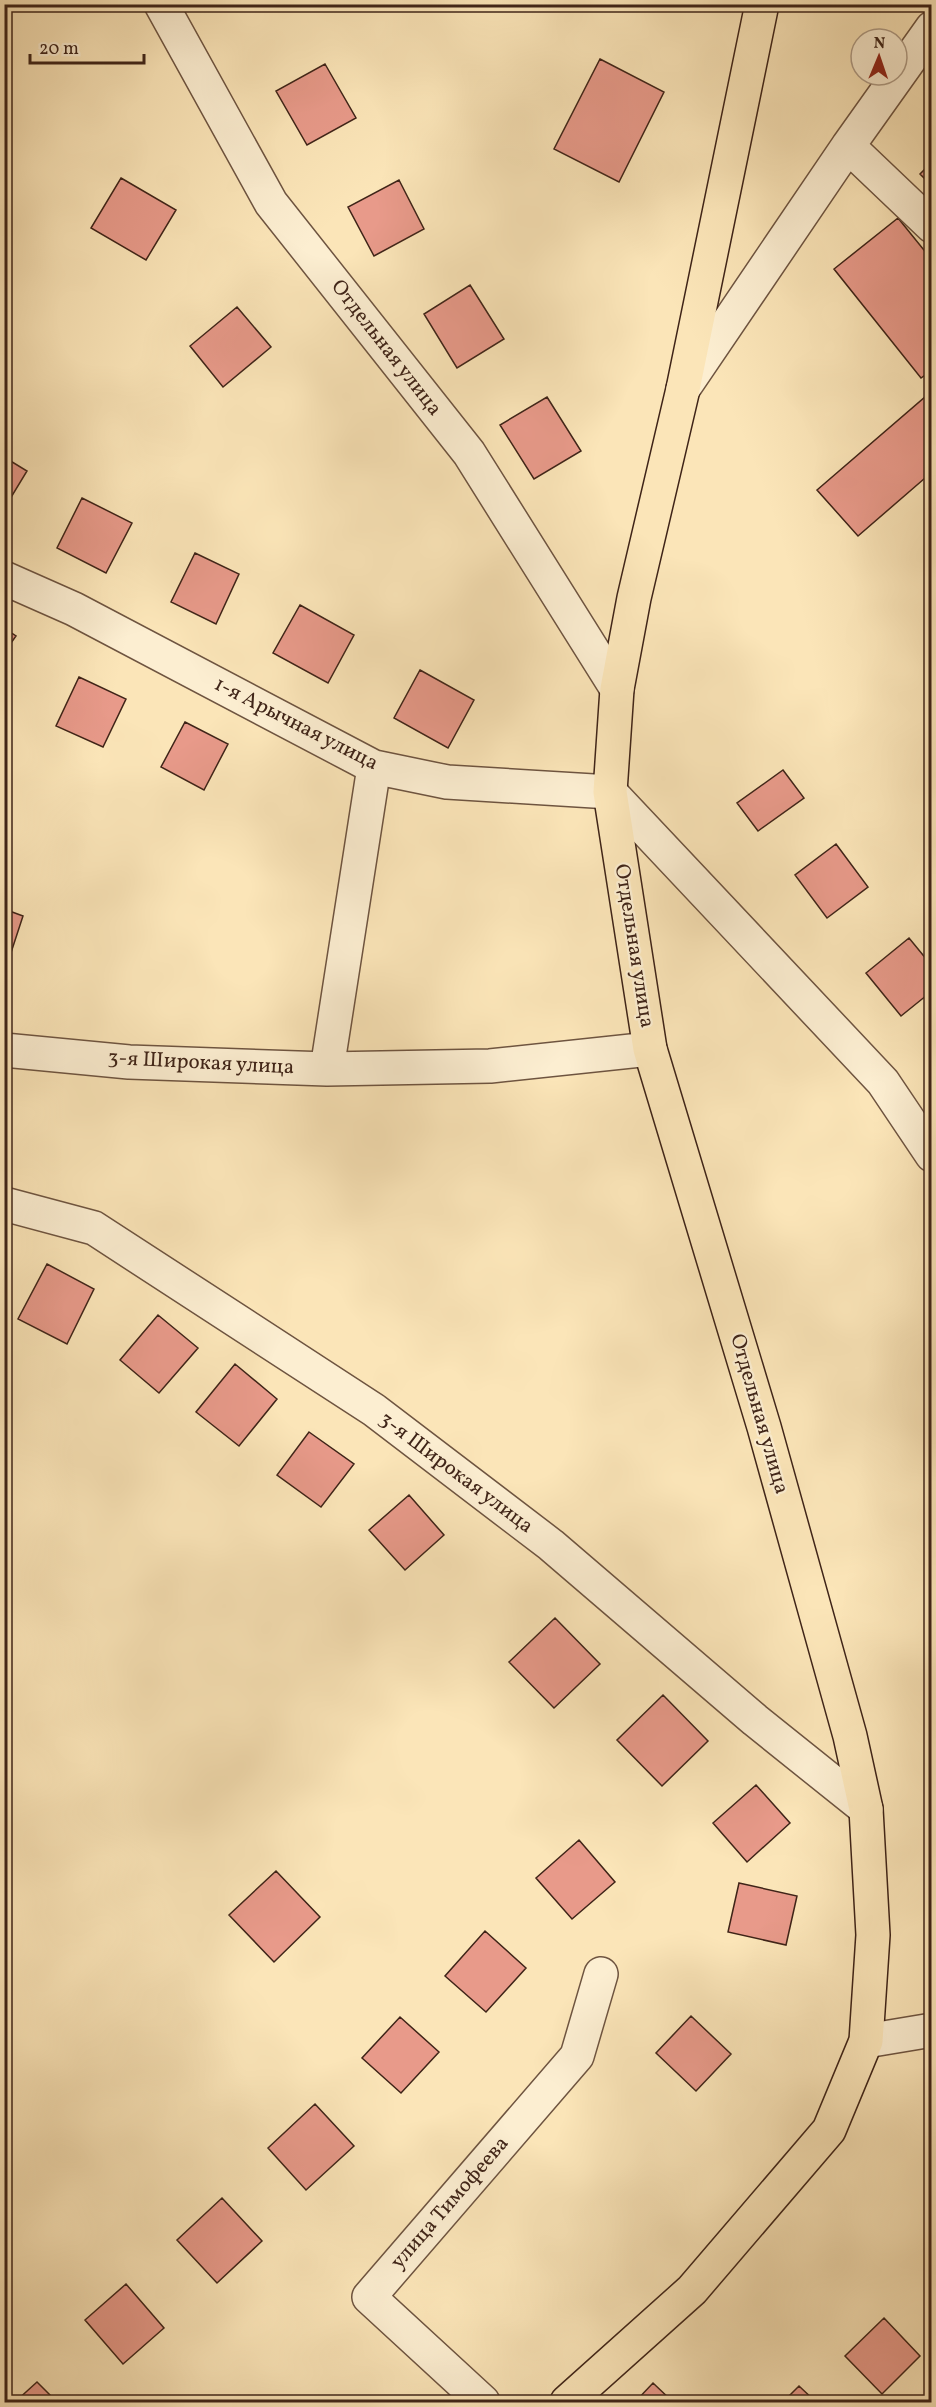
<svg xmlns="http://www.w3.org/2000/svg" width="936" height="2407" font-family="Vollkorn,serif">
	<rect width="100%" height="100%" fill="#fbe5b8"/>
	<filter id="stains"><feTurbulence type="fractalNoise" baseFrequency=".00333" numOctaves="4"/><feColorMatrix values="0 0 0 0 .2 0 0 0 0 .09 0 0 0 0 .02 0 0 0 .5 -.17"/></filter>
	<radialGradient id="worn" r=".72"><stop offset=".6" stop-color="#630" stop-opacity="0"/><stop offset="1" stop-color="#630" stop-opacity=".3"/></radialGradient>
	<path fill="#e89a8a" stroke="#3f2418" stroke-width="1.5" d="M600,59L664,92L619,182L554,149Z
		M325,64L356,118L307,145L276,91Z
		M932,162V186L920,174Z
		M121,178L176,210L146,260L91,228Z
		M399,180L424,229L374,256L348,207Z
		M898,218L932,260V370L921,378L834,269Z
		M470,285L504,339L457,368L424,314Z
		M237,307L271,347L223,387L190,346Z
		M932,391V472L858,536L817,490Z
		M547,397L581,451L534,479L500,425Z
		M4,457L27,471L4,509Z
		M82,498L132,523L106,573L57,548Z
		M195,553L239,574L216,624L171,602Z
		M300,605L354,635L328,683L273,653Z
		M4,628L16,636L4,653Z
		M420,670L474,700L448,748L394,718Z
		M79,677L126,699L103,747L56,726Z
		M185,722L228,744L204,790L161,767Z
		M783,770L804,798L758,831L737,803Z
		M836,844L868,887L827,918L795,875Z
		M4,909L23,916L5,971H4Z
		M909,938L932,966V991L901,1016L866,973Z
		M47,1264L94,1289L67,1344L18,1319Z
		M158,1315L198,1348L159,1393L120,1360Z
		M235,1364L277,1399L239,1446L196,1412Z
		M309,1432L354,1464L321,1507L277,1475Z
		M409,1495L444,1535L405,1570L369,1530Z
		M555,1618L600,1664L554,1708L509,1662Z
		M663,1695L708,1741L662,1786L617,1740Z
		M756,1785L790,1823L747,1862L713,1823Z
		M579,1840L615,1882L572,1919L536,1878Z
		M276,1871L320,1917L274,1962L229,1915Z
		M739,1883L797,1896L786,1945L728,1932Z
		M485,1931L526,1968L486,2012L445,1976Z
		M691,2016L731,2054L696,2091L656,2053Z
		M400,2017L439,2052L401,2093L362,2058Z
		M315,2104L354,2146L306,2190L268,2148Z
		M222,2198L262,2241L217,2283L177,2240Z
		M126,2284L164,2328L123,2364L85,2320Z
		M884,2318L920,2356L882,2394L845,2356Z
		M37,2382L57,2402H15Z
		M653,2383L673,2402H635Z
		M799,2386L816,2402H783Z"/>
	<g fill="none" stroke-linecap="round" stroke-linejoin="round">
		<g stroke="#6e5440" stroke-width="36">
			<path id="minor" d="M161,4L271,203L469,453L617,689
				M848,146L932,226
				M683,389L848,146L932,28
				M4,578L74,609L374,767L447,782L610,792L883,1082L932,1155
				M4,1050L129,1062L327,1069L490,1066L650,1049
				M327,1069L374,767
				M4,1204L94,1228L374,1410L551,1545L755,1720L866,1809
				M866,2041L932,2030
				M483,2402L369,2297L577,2056L601,1974"/>
		</g>
		<g stroke="#3f2418" stroke-width="36">
			<path id="major" d="M567,2402L692,2290L829,2130L866,2041L873,1935L866,1809L850,1736L764,1427L650,1049L610,792L617,689L634,598L683,389L762,4"/>
		</g>
		<use href="#minor" stroke="#fceed1" stroke-width="33"/>
		<use href="#major" stroke="#fbe5b8" stroke-width="33"/>
	</g>
	<g text-anchor="middle" dominant-baseline="central" stroke-width="4.5" stroke-linejoin="round" paint-order="stroke">
		<g font-size="21" fill="#3f2418" stroke="#fceed1">
			<text transform="translate(386 348) rotate(52)">Отдельная улица</text>
			<text transform="translate(296 724) rotate(27)">1-я Арычная улица</text>
			<text transform="translate(634 946) rotate(81)">Отдельная улица</text>
			<text transform="translate(201 1063) rotate(3)">3-я Широкая улица</text>
			<text transform="translate(759 1414) rotate(74)">Отдельная улица</text>
			<text transform="translate(456 1473) rotate(37)">3-я Широкая улица</text>
			<text transform="translate(450 2203) rotate(-49)">улица Тимофеева</text>
		</g>
	</g>
	<rect width="936" height="2407" fill="none" stroke="#fbe5b8" stroke-width="24"/>
	<rect x="6" y="6" width="924" height="2395" fill="none" stroke="#3f2418" stroke-width="3"/>
	<rect x="12" y="12" width="912" height="2383" fill="none" stroke="#3f2418" stroke-width="1.5"/>
	<g transform="translate(879 57) rotate(2)"><circle r="28" fill="#fceed1" stroke="#b09d87" stroke-width="1.5"/>
	<path d="M0-4.5L10 22L0 15L-10 22Z" fill="#8f2418"/>
	<text y="-9" font-size="16" font-weight="bold" text-anchor="middle" fill="#3f2418">N</text>
	</g>
	<path d="M30 54v9h114v-9" fill="none" stroke="#3f2418" stroke-width="3"/>
	<text x="39" y="54" font-size="18" fill="#3f2418" stroke="#fceed1" stroke-width="4.5" paint-order="stroke">20 m</text>
	<rect width="100%" height="100%" filter="url(#stains)"/>
	<rect width="100%" height="100%" fill="url(#worn)"/>
</svg>
